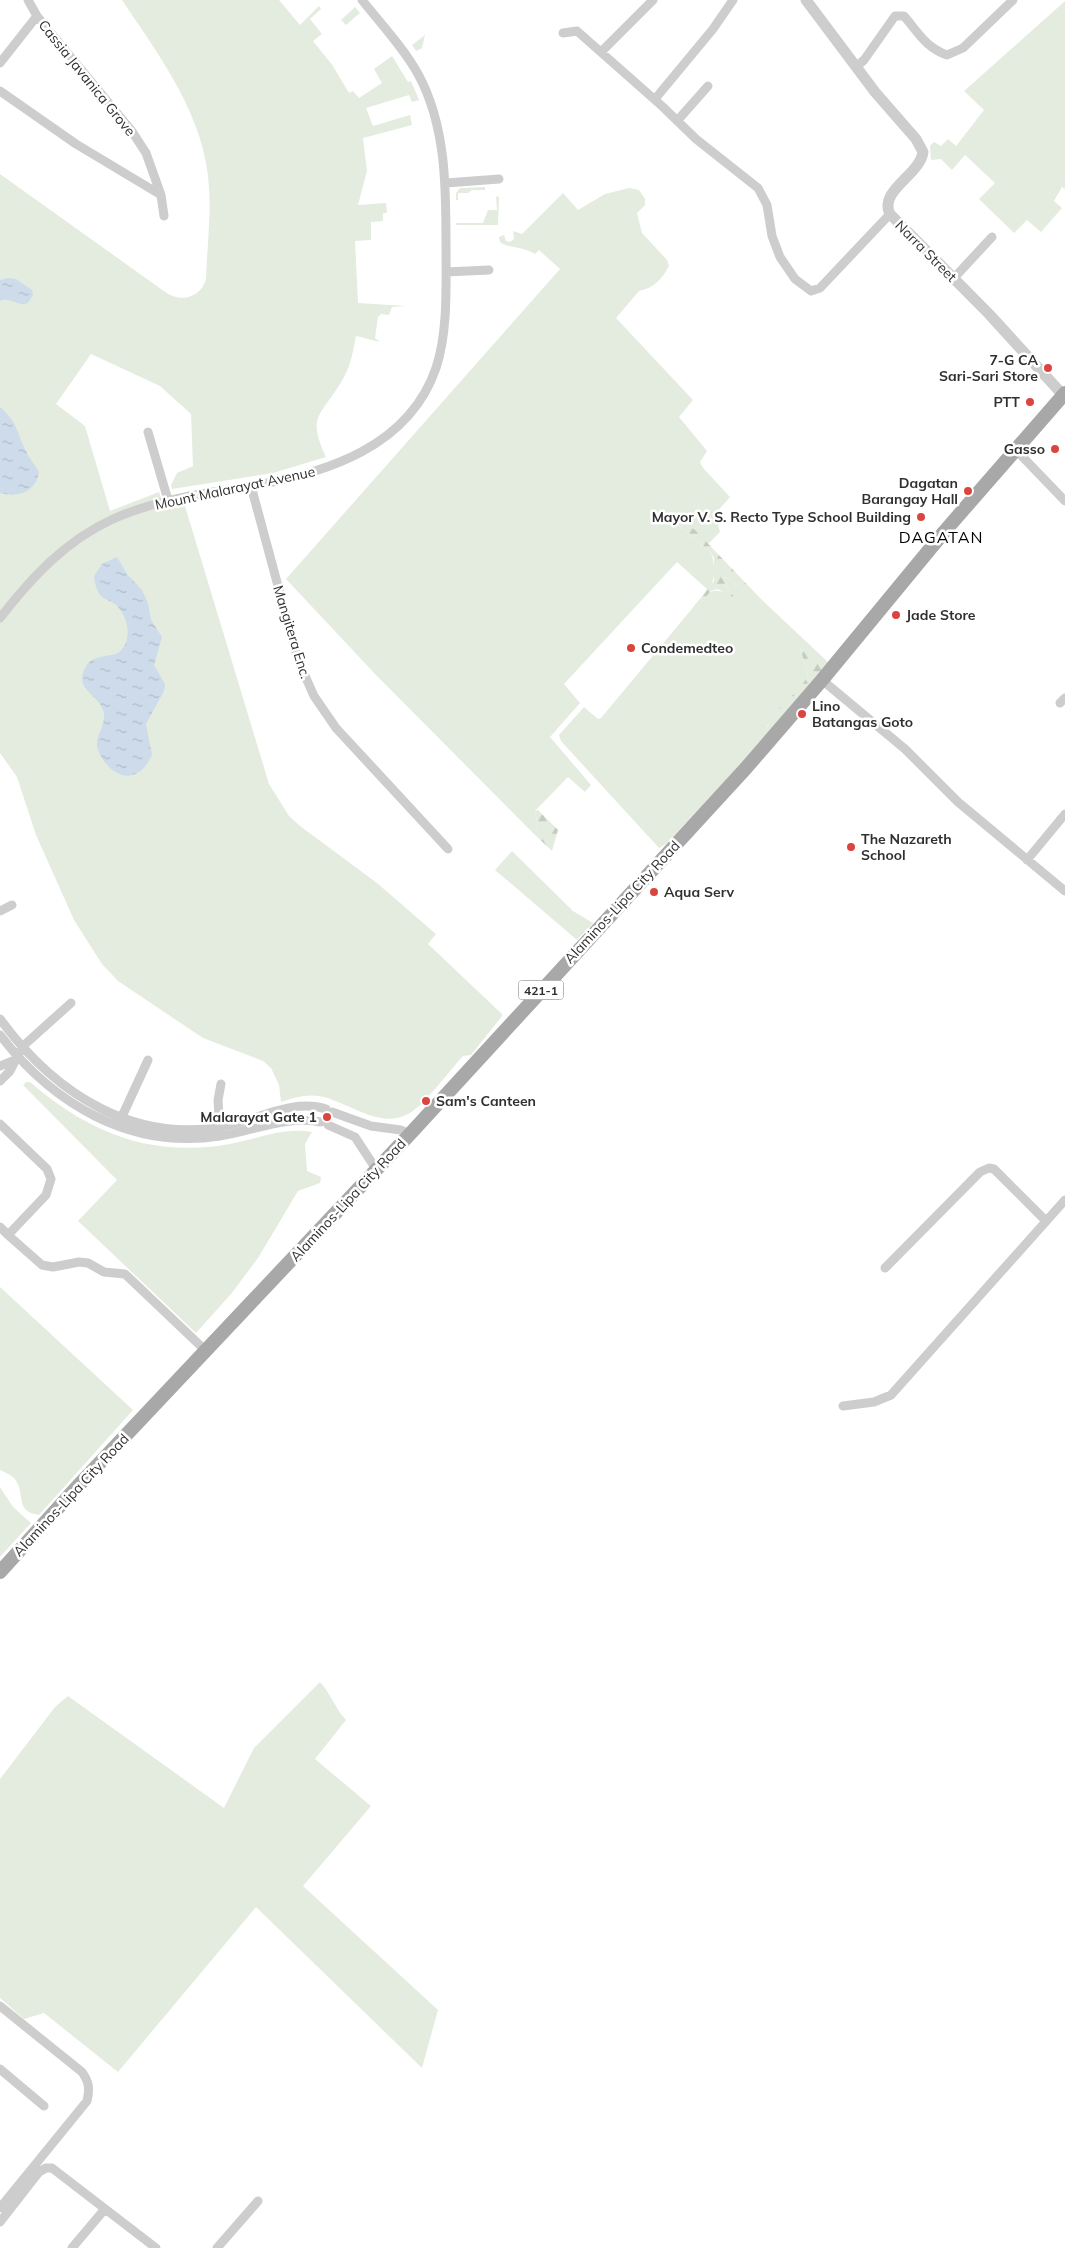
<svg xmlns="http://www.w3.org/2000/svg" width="1065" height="2248" font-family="Mulish,sans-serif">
	<defs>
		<pattern id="forest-firs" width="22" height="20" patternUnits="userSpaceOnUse" patternTransform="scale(1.25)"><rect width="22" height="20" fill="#e4ecdf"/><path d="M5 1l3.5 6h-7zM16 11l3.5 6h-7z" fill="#c4cbc0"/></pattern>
		<pattern id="water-ripples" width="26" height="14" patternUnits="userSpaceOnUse" patternTransform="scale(1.25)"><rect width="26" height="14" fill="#cddbea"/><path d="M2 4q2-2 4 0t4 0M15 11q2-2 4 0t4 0" fill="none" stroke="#b0bcc9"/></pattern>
	</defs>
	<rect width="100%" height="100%" fill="#fff"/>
	<path fill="#e4ecdf" d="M122,0H279L300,25L319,6L321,9L310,19L322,34L313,41L333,66L349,93L353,91L359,98L382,83L374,69L392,56L408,82L411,81L419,100L412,102L409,95L366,108L373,126L410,115L412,125L363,138L367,171L358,205L386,203L387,213H383V221L371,222V240L355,241L358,303L406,306L392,307L389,315L381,314L378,317L375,338L380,342L356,336C353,353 350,369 340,384C320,416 307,417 326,457L273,473L172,489L171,485L177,473L193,466L191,414L160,386L91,354L56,404L85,426L110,511L159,492L165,510L185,506L269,784L289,816L300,826L377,883L436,934L428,944L503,1015L471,1055L463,1056C451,1069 424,1105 410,1113C380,1131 348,1101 319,1096C306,1094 293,1098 281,1102L279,1085L271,1068L263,1061L203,1038L118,981L102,964L74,920L36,835L17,777L0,753V174L168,294C183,302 201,297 206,279C207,249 211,217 209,187C205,116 160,57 122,0Z
		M1065,1V189L1062,187L1054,201L1062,208L1041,232L1027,220L1014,233L979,199L995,183L965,155L952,170L941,159L931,160L930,146L934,142L941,146L948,139L956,146L984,110L964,91Z
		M355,7L360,13L346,25L341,20Z
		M425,35L422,48L416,51L412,45Z
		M485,187V190H472L468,193H458V200H456V193L460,188Z
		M629,188L639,190L645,199V205L637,213L642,233L667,260L669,266C662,279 654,288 639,291L616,318L693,400L679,417L707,451L700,462L703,468L730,497L715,514L720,532L708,544L677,516H667L710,552C716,562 716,581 708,590L677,562L564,684L580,703L550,737L591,785L585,792L568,777L535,811L538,827L532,832L376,675L286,579L560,269L539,250L535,254C523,246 506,248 500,242L499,237L504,235L506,241L510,242L514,239L513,231L522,234L563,193L578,210L605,194Z
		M496,196L499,197L498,225H456V223H483L488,210H497Z
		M721,577L730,579L793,640L800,648L808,675C799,695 779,707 767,726L771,731L666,844L659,848L561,741L559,735L584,707L598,719L601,718L695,605L698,606C711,587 715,588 734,597Z
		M512,851L573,911L593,923L577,940L495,870Z
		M26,1082H30C89,1133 151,1158 230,1144C258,1139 282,1127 312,1132L305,1144L307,1171L321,1177L320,1183L298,1191L258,1258L231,1294L196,1333L78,1221L117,1180L23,1085Z
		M0,1287L133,1410L39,1515C13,1511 27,1493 14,1478C11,1475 4,1472 0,1470Z
		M0,1487L13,1507L31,1523L0,1557Z
		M320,1682C331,1694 335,1708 346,1720L315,1759L371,1806L303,1886L438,2010L422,2068L256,1907L118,2072L44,2013L24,2019L0,1998V1779L55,1707L68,1696L224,1808L254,1748Z"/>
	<path fill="url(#forest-firs)" d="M671,514C681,517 685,526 694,529L761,599L830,664L771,731L767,728C773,707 799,695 808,675L800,648L730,579L721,577L734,597L731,598L718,589L711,591L698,606L695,605L714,581V558L710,552L667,516Z
		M538,810L558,830L552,851L532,832L538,827L535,811Z"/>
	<path fill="url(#water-ripples)" d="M8,278L16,279L32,290L33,295L28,303C17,307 10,296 0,301V280Z
		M0,407C18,423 16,431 26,451C29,459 35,464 39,472C36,492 18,498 0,493Z
		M117,557L127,574L142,590L148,603L151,620L162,637L154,665L165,684L164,691L146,724L152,755C138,787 110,779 98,750C93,739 106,726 104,713C101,695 73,690 85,668C92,654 106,658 118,653C133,642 129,618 117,606C112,601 105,600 100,595C96,589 95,583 94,576L102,564Z"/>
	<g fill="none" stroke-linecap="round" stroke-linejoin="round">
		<path stroke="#cdcdcd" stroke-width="9" d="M37,16L131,130L146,153L161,195
			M563,33L577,31L663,107L696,139L758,188L767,205L772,236L780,257L795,279L811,291L820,288L890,214
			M601,52L653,0
			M0,63L37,16L28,0
			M856,67L864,60L895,16H904C918,32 926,48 947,55L963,48L1013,0
			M0,91L76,144L161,195L164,216
			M655,99L713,29L733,0
			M677,121L708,86
			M446,183L499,179
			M446,272L489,270
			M953,279L992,237
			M148,432L168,500
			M1017,451L1065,501
			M251,486L298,660L314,696L336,728L448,849
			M0,618C32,577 65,541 113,519C158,499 204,493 252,486C326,473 409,447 436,368C448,332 446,287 446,249C446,191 447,127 418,74C403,47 381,24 362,0
			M822,680L905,749L958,802L1065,891
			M1060,703L1065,698
			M1027,860L1065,814
			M0,911L12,905
			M0,1019C55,1094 137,1148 234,1124C262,1117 296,1099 326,1109
			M0,1035C53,1104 130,1150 220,1136C253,1131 287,1115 321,1122
			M0,1066L15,1060
			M0,1081L10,1071L22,1047L71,1003
			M332,1112L371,1126L401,1130L410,1134
			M119,1123L148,1060
			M0,1124L47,1169L51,1179L46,1195L8,1235L0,1227
			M328,1125L355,1137L376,1169
			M220,1133L218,1100L221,1084
			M8,1235L42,1265L53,1267L79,1262L88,1263L104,1272L125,1274L206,1351
			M885,1268L980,1172L989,1168L994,1169L1046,1221
			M843,1406L874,1402L891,1395L1065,1200
			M0,2006L82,2072C89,2082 90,2089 87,2101L0,2208
			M0,2069L44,2106
			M0,2222L39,2172L46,2168H52L156,2248
			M72,2248L104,2210
			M217,2248L258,2201"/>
		<path stroke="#cdcdcd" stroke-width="11" d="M806,0L875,92L916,139L923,152C920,175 878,191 890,214L989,314L1063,395"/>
		<path stroke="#a8a8a8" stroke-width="14" d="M0,1572L77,1487L410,1134L746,768L822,680L944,532L1065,393"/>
	</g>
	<g fill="#da453f" stroke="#fff" stroke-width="2">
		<circle cx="1048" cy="368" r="5"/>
		<circle cx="1030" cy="402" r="5"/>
		<circle cx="1055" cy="449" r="5"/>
		<circle cx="968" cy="491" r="5"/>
		<circle cx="921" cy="517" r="5"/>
		<circle cx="896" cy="615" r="5"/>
		<circle cx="631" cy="648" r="5"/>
		<circle cx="802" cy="714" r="5"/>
		<circle cx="851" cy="847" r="5"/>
		<circle cx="654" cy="892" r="5"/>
		<circle cx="426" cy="1101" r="5"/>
		<circle cx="327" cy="1117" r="5"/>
	</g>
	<g text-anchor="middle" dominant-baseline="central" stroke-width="5" stroke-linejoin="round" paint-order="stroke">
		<rect fill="#fff" stroke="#6e6e6e" stroke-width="1" x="518.5" y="980.5" width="45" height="19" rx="4"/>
		<g font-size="12" font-weight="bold" fill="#303030">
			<text x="541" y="990">421-1</text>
		</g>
		<g font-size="14" fill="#303030" stroke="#fff">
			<text transform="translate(87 78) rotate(51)">Cassia Javanica Grove</text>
			<text transform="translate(926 251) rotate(45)">Narra Street</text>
			<text transform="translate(235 488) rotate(-12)">Mount Malarayat Avenue</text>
			<text transform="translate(292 632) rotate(73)">Mangitera Enc.</text>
			<text transform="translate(622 902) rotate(-47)">Alaminos-Lipa City Road</text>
			<text transform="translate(348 1200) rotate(-47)">Alaminos-Lipa City Road</text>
			<text transform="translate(71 1495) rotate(-47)">Alaminos-Lipa City Road</text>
		</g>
		<g font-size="14" font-weight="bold" fill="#303030" stroke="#fff" text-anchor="end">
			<text x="1038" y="360">7-G CA<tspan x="1038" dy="16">Sari-Sari Store</tspan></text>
			<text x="1020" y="402">PTT</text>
			<text x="1045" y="449">Gasso</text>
			<text x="958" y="483">Dagatan<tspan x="958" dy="16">Barangay Hall</tspan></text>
			<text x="911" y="517">Mayor V. S. Recto Type School Building</text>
			<text x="906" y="615" text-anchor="start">Jade Store</text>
			<text x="641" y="648" text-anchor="start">Condemedteo</text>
			<text x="812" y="706" text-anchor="start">Lino<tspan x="812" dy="16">Batangas Goto</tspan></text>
			<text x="861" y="839" text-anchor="start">The Nazareth<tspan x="861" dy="16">School</tspan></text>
			<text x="664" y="892" text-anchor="start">Aqua Serv</text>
			<text x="436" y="1101" text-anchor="start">Sam's Canteen</text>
			<text x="317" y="1117">Malarayat Gate 1</text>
		</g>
		<g font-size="16" letter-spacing="1" fill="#000" stroke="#fff">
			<text x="941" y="537">DAGATAN</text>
		</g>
	</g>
</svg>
